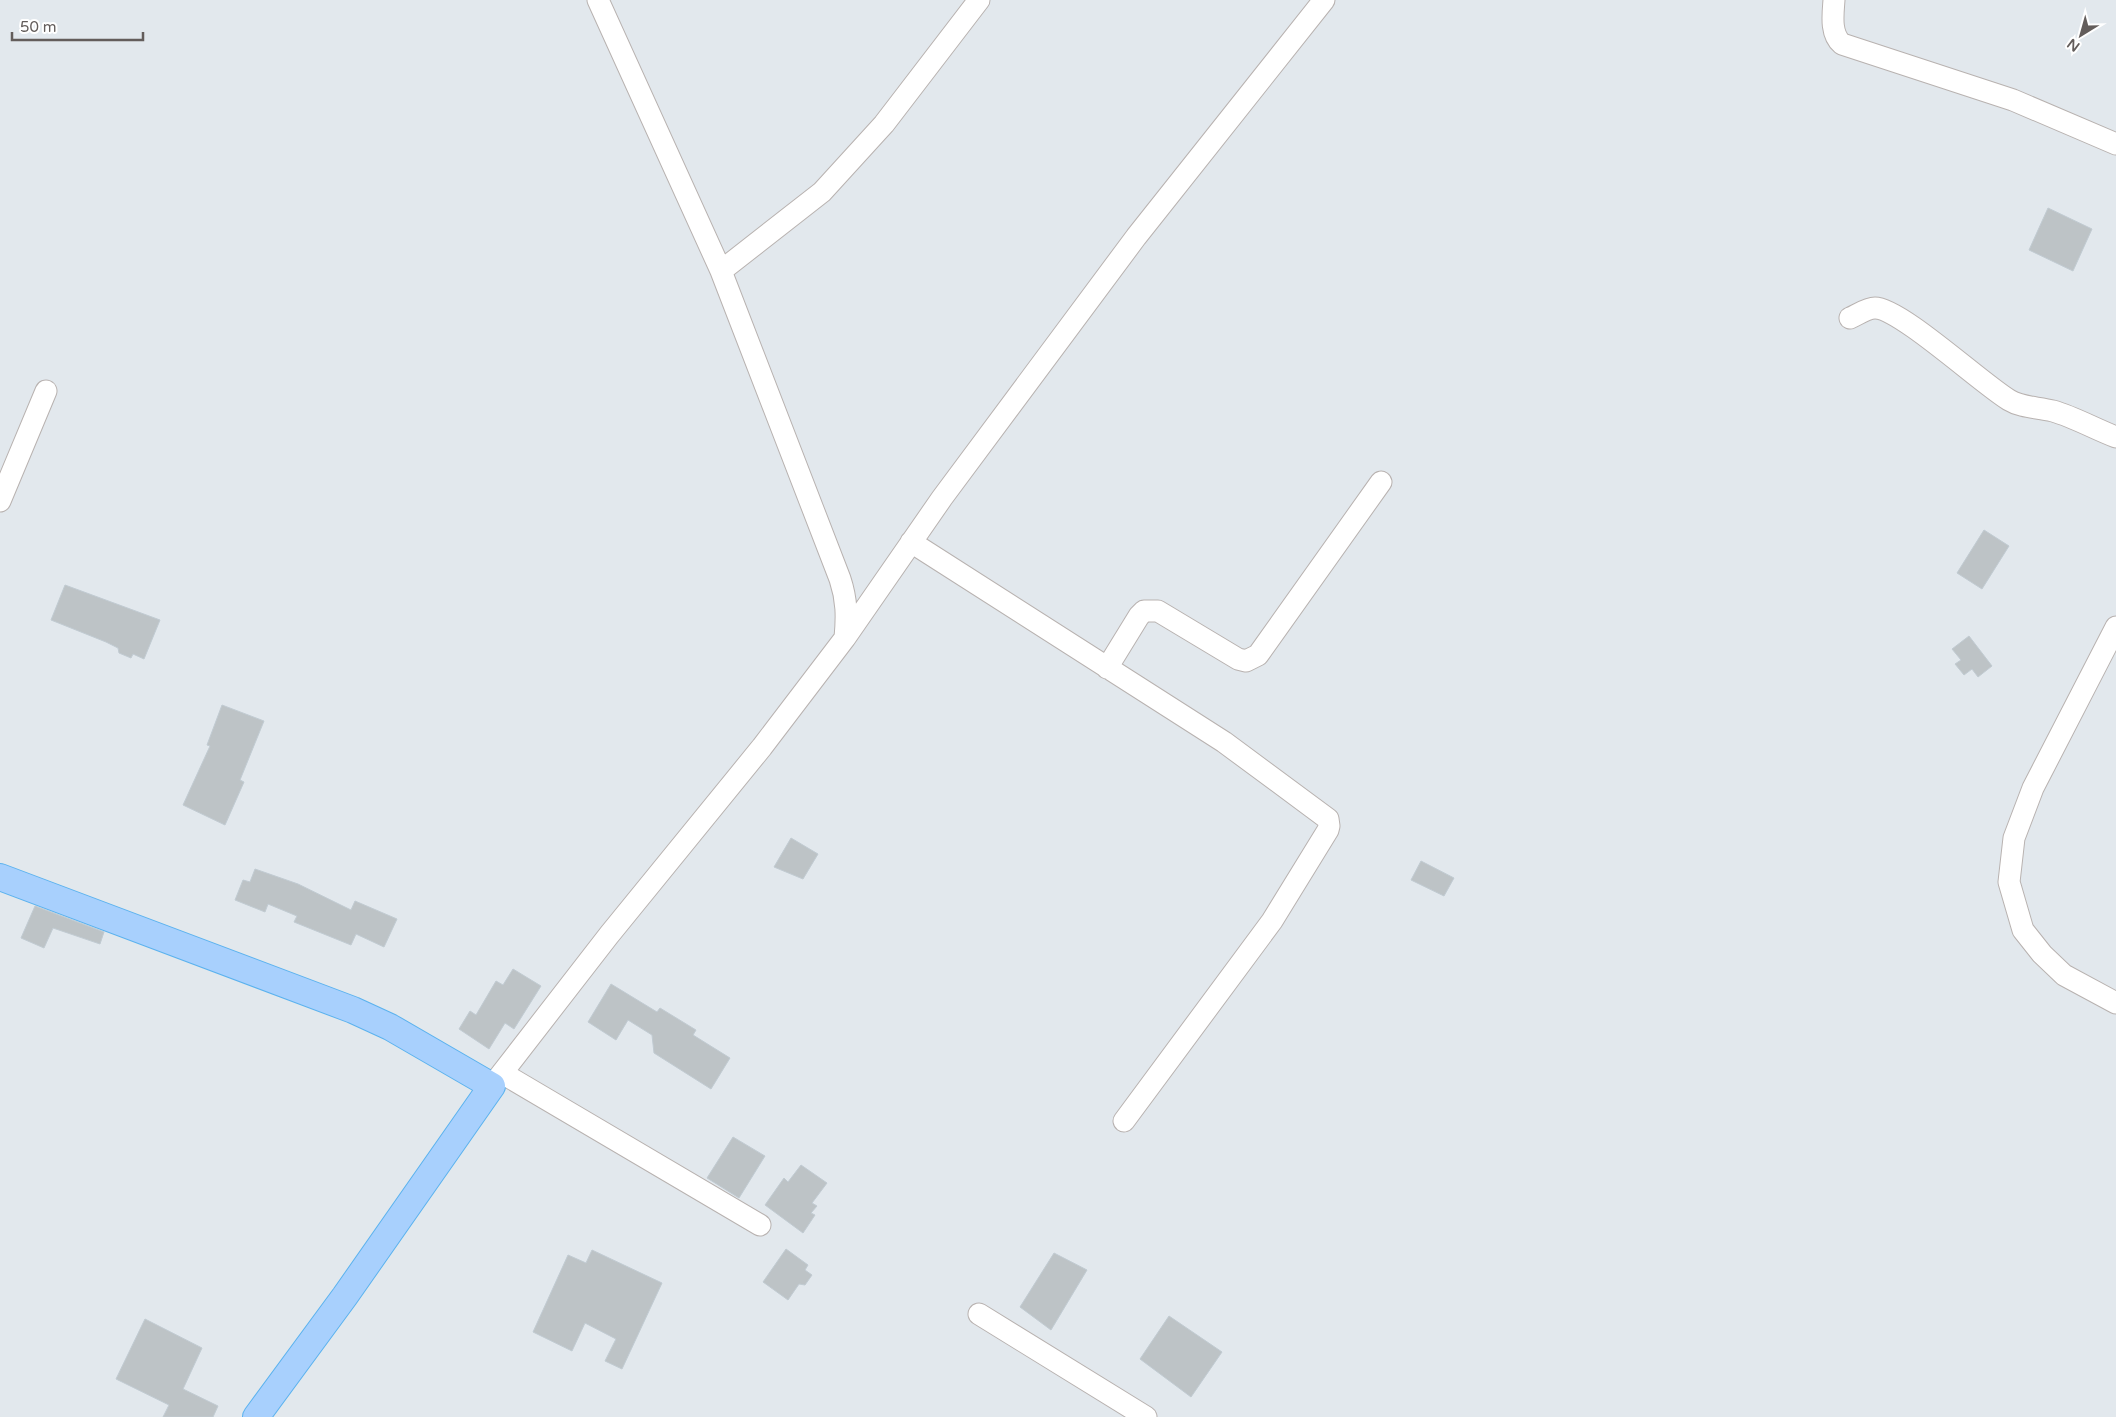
<svg xmlns="http://www.w3.org/2000/svg" width="2116" height="1417" font-family="'Varela Round',sans-serif">
	<rect width="100%" height="100%" fill="#e2e8ed"/>
	<path fill="#bdc3c6" stroke="#c1cbd2" d="M2048,208L2092,229L2073,271L2029,250Z
		M1984,530L2009,546L1982,589L1957,573Z
		M65,585L160,620L144,659L133,654L131,658L119,653L118,648L106,642L51,620Z
		M1969,636L1992,666L1978,677L1972,669L1964,675L1955,664L1961,660L1952,649Z
		M222,705L264,721L240,780L244,782L225,825L183,805L210,746L207,745Z
		M791,838L818,854L803,879L774,867Z
		M1421,861L1454,878L1444,896L1411,880Z
		M255,869L298,884L351,910L355,901L397,919L384,947L356,934L351,945L294,922L297,916L268,904L265,912L235,900L243,880L250,882Z
		M35,906L104,932L100,944L53,928L44,948L21,938Z
		M513,969L541,986L514,1029L505,1023L489,1049L459,1029L470,1011L476,1015L496,981L503,985Z
		M611,984L657,1012L660,1008L696,1030L693,1035L730,1058L711,1089L654,1053L652,1035L628,1020L616,1040L588,1022Z
		M733,1137L765,1156L739,1198L707,1178Z
		M801,1165L827,1183L812,1203L817,1206L811,1213L815,1215L803,1233L765,1205L784,1178L788,1182Z
		M786,1249L808,1265L805,1270L812,1275L805,1285L799,1284L788,1300L763,1282Z
		M592,1250L662,1283L622,1369L605,1361L616,1339L585,1323L572,1351L533,1332L568,1255L586,1263Z
		M1054,1253L1087,1270L1051,1330L1020,1307Z
		M1169,1316L1222,1352L1191,1397L1140,1359Z
		M145,1319L202,1348L183,1389L218,1406L213,1417H163L169,1405L116,1379Z"/>
	<g fill="none" stroke-linecap="round" stroke-linejoin="round">
		<g stroke="#b8b2b0" stroke-width="23">
			<path id="minor" d="M1834,0C1833,14 1830,34 1842,44L2013,100L2116,144
				M721,271L822,192L884,124L979,0
				M1850,318C1857,315 1867,308 1875,308C1900,308 1982,384 2009,400C2022,408 2038,407 2053,411C2074,417 2095,429 2116,437
				M0,501L46,391
				M911,542L1224,742L1328,819L1329,826L1328,830L1272,921L1124,1121
				M2116,627L2033,788L2014,838L2009,882L2023,930L2042,954L2064,975L2116,1003
				M845,638L942,498L1136,237L1324,0
				M1107,668L1139,616L1144,611H1158L1238,659L1246,661L1258,655L1381,482
				M502,1073L760,1225
				M492,1086L609,935L762,747L845,638C847,617 847,600 840,579L721,271L598,0
				M979,1314L1146,1417"/>
		</g>
		<g stroke="#5bb2ee" stroke-width="28">
			<path id="major" d="M0,877L353,1010L390,1027L492,1086L345,1296L256,1417"/>
		</g>
		<use href="#minor" stroke="#fff" stroke-width="21"/>
		<use href="#major" stroke="#a8d0fd" stroke-width="26"/>
	</g>
	<g transform="translate(2081 35) rotate(217)" stroke="#ffffff" stroke-width="4" paint-order="stroke">
	<path d="M0-4L9 19L0 12L-9 19Z" fill="#635d5b"/>
	<text y="-8" font-size="14" font-weight="bold" text-anchor="middle" fill="#635d5b">N</text>
	</g>
	<path d="M12 32v8h131v-8" fill="none" stroke="#635d5b" stroke-width="2.5"/>
	<text x="20" y="32" font-size="15" fill="#635d5b" stroke="#ffffff" stroke-width="4" paint-order="stroke">50 m</text>
</svg>
